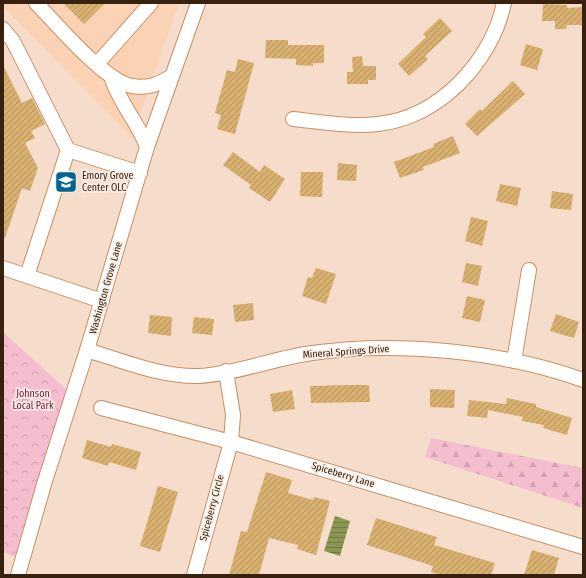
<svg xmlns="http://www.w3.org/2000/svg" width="586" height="578" font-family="'Fira Sans Condensed',sans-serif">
	<defs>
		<pattern id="forest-firs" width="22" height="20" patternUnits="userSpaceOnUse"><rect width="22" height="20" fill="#f4becf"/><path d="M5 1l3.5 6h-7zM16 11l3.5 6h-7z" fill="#d2a3b1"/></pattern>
		<pattern id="park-crowns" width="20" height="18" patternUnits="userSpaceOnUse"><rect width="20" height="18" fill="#f4becf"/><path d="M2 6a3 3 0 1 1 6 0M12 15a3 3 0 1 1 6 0" fill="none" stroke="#d2a3b1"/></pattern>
		<pattern id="water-rules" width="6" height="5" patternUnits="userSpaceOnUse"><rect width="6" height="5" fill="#899752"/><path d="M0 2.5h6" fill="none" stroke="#717b42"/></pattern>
		<pattern id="building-hatch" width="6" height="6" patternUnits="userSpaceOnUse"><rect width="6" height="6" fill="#d7af6f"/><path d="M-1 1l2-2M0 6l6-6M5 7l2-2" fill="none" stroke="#b9965f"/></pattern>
	</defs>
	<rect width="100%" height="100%" fill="#f6ddcb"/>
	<path fill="#fbd2b3" d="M3,3H179L132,137L3,7Z"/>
	<path fill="url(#forest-firs)" d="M431,438L583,468V508L425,457Z"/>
	<path fill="url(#park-crowns)" d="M3,332L67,390L18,558L3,552Z"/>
	<path fill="url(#water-rules)" d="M335,516L350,521L340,556L324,551Z"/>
	<path fill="url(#building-hatch)" d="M63,3H105L84,24Z
		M543,4L567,5V8L583,7V25H567L566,29H555V21H542Z
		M440,18L452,31L425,56L428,59L409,76L398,64L426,37L423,34Z
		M266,40H288V45H324V63H313V66L296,65V59L265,58Z
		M526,44L543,49L537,70L520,65Z
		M362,56L363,66H376V80H368V84H347V72H353L352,57Z
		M238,59L254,63L235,134L217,129L221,115L215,113L227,70L235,72Z
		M3,65L22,103L32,98L45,124L31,131L35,138L25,143L38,168L30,191L22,188L5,238H3Z
		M513,81L525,94L477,136L465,124L480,109L482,111Z
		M453,136L460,153L423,167L424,170L400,178L394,162L434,147L433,144Z
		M233,152L260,172L264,165L285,179L270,202L249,188L251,185L223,165Z
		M338,163L357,165L356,181L337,180Z
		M301,172H323L322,197L300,196Z
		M500,184L521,188L517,206L496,201Z
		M552,191L573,194L571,210L550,208Z
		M471,217L488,221L482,246L465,241Z
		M466,263L482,266L478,286L462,282Z
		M316,268L336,274L326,304L302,296L308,277L312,278Z
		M467,296L485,300L480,322L462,318Z
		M253,303L254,320L235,322L233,305Z
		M556,314L579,322L574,338L550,331Z
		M150,315L172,317L171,336L148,333Z
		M194,317L214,319L212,335L192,333Z
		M348,385H369L370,402L311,403L310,386Z
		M430,389L455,390L454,408L430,407Z
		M292,390L295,409L273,412L270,394Z
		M507,398L536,404V407L572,418L567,435L543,428L544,425L522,421L523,417L488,410L487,418L467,416L469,400L506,404Z
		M87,440L111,447L112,444L141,452L136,470L109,462L108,466L82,458Z
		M266,472L292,480L288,493L313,500L314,497L330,501L316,555L297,549L298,545L269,538L259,575H229L241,531L247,532Z
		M158,486L178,492L160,552L140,546Z
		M376,518L437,537L434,545L495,563L491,575H442L431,572L433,566L367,545Z
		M532,550L559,558L554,575H524Z"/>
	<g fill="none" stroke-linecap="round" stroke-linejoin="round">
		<g stroke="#c88f62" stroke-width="16">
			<path id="minor" d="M36,3C57,24 104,81 132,86C148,89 159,84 172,76
				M3,29L13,41L68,150
				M97,64L151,3
				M111,76C118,101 138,122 147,147
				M293,119C321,122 350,127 378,124C439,118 492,61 504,3
				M3,268L102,301
				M27,276L68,150L140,173
				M87,350C123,361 161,377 199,376C235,374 275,358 312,353C396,341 502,351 583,380
				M514,361L529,270
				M101,408L231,442L583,547
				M18,575L45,481L87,350L147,147L198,3
				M194,575L231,442L233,415L226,371"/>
		</g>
		<use href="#minor" stroke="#fff" stroke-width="14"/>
	</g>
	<defs>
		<g id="school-square" transform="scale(1.15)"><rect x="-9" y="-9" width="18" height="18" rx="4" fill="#006594" stroke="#f9ede4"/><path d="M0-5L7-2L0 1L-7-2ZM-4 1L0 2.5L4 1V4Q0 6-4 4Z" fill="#fff"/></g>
	</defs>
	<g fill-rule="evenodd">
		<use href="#school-square" x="66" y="182"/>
	</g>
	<g text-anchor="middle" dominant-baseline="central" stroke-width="3.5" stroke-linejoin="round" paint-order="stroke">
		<g font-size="10" fill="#38210f" stroke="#f9ede4" text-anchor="start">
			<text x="82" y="176">Emory Grove<tspan x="82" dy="12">Center OLC</tspan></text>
		</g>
		<g font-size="10" fill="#38210f" stroke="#f9ede4">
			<text transform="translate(106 288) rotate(-74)">Washington Grove Lane</text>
			<text transform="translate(346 352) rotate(-4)">Mineral Springs Drive</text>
			<text transform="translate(343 475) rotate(17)">Spiceberry Lane</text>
			<text transform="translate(212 508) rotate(-75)">Spiceberry Circle</text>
		</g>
		<g font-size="10" fill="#6e173e" stroke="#f9ede4">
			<text x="33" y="394">Johnson<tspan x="33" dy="12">Local Park</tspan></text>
		</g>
	</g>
	<rect width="586" height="578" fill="none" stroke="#38210f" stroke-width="8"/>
</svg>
